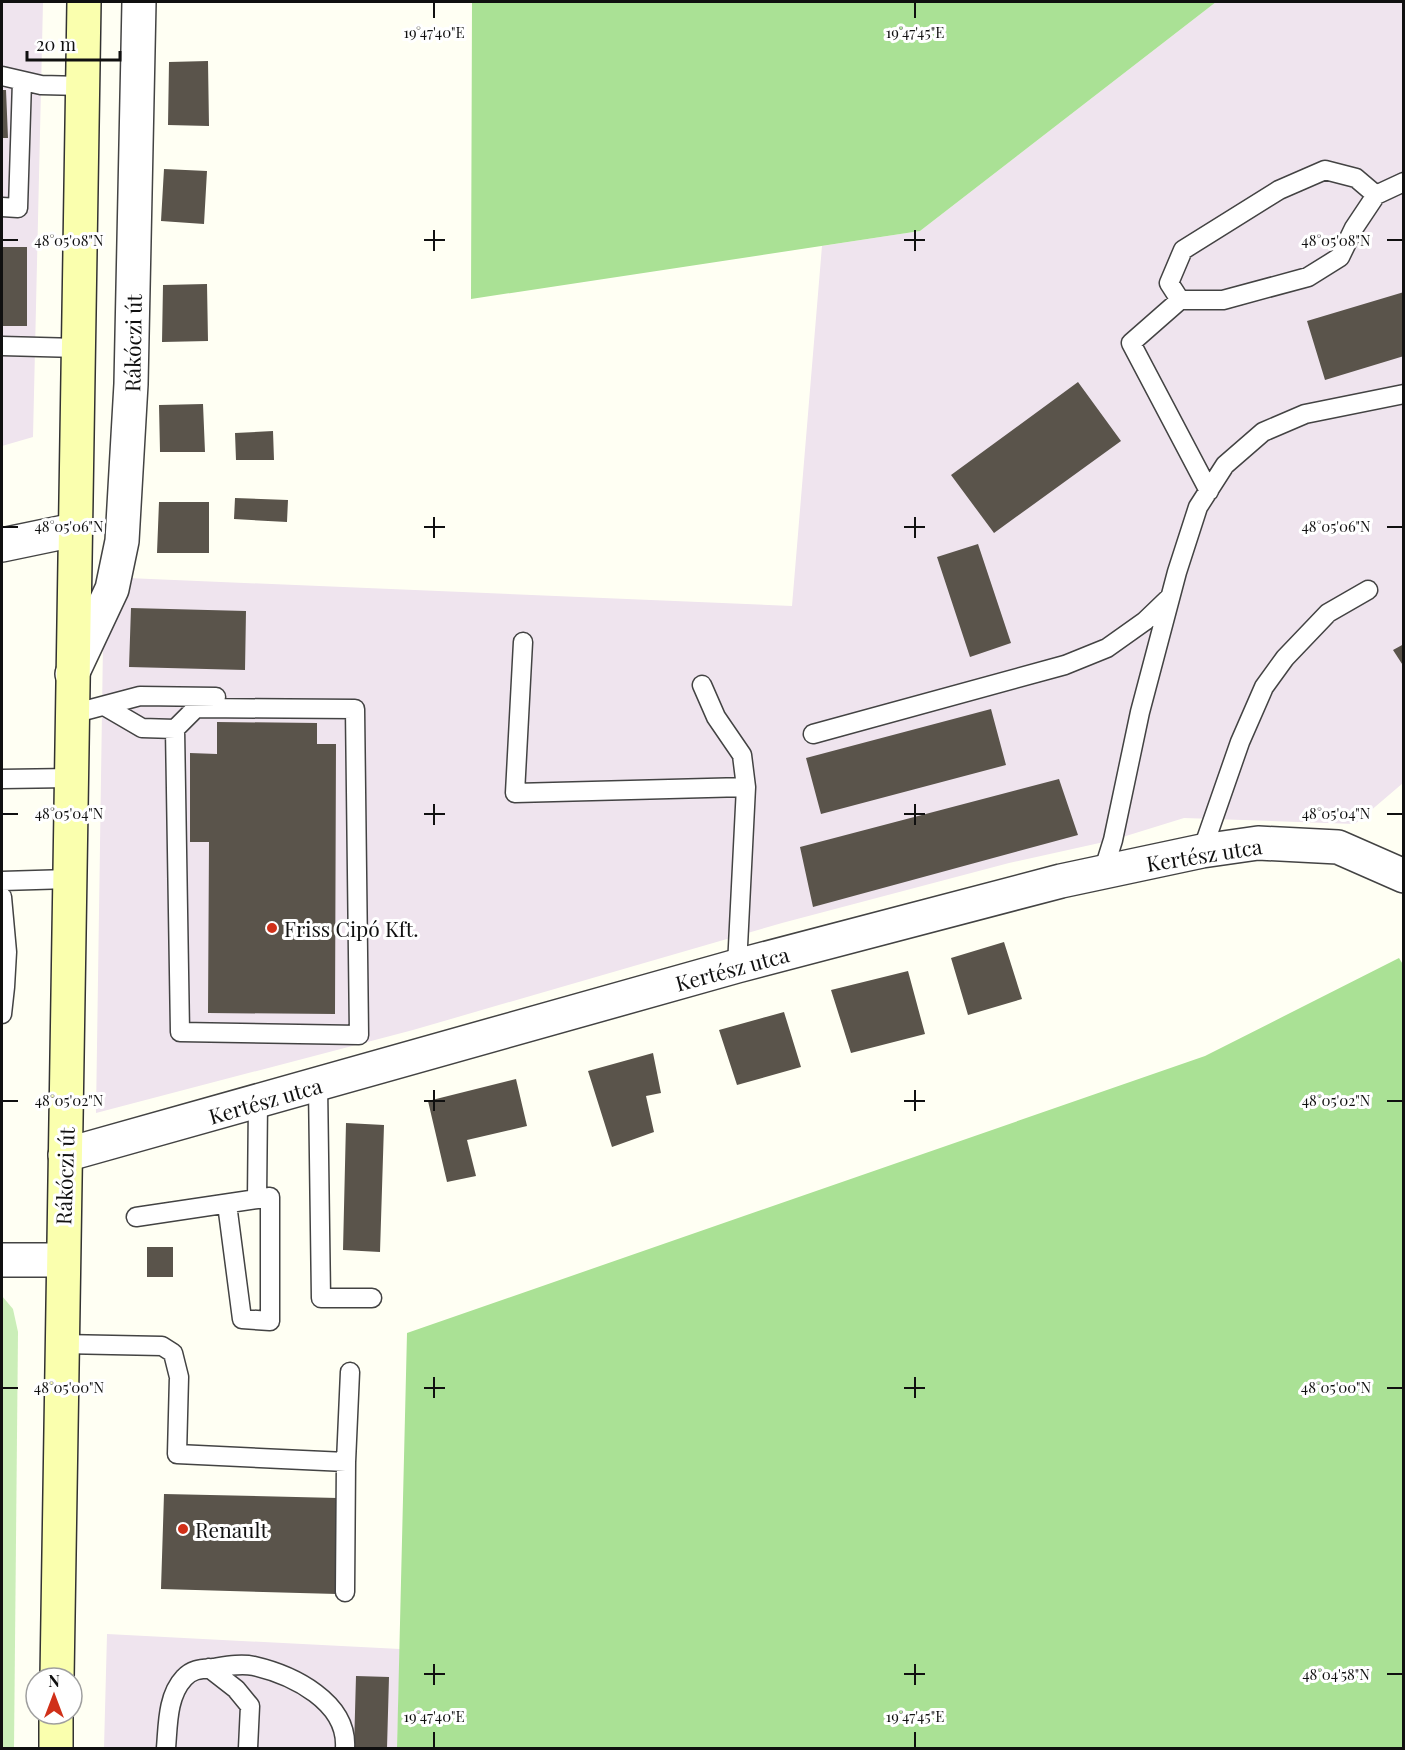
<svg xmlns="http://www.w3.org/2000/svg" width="1405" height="1750" font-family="'Playfair Display',serif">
	<rect width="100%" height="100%" fill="#fffff3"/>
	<path fill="#efe4ee" d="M2,2H43L33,437L2,446Z
		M1216,2H1403V783L1355,824L1184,818L1113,840L1009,863L782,923L413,1030L96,1113L104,577L792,606L822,246L920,231Z
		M107,1634L400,1649L397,1748H104Z"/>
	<path fill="#cbeeb8" d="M2,1296L13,1309L18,1332L14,1748H2Z"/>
	<path fill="#aae195" d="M472,2H1216L920,231L471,299Z
		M1399,958L1404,966L1403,1748H397L407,1333L1205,1056Z"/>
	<path fill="#5a544b" d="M208,61L209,126L168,125L169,62Z
		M2,90H6L8,138H2Z
		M164,169L207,171L204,224L161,221Z
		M2,247H27V326H2Z
		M207,284L208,341L162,342L163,285Z
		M1404,292V356L1325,380L1307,321Z
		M1078,382L1121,441L994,533L951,475Z
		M203,404L205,452H160L159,405Z
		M273,431L274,460H236L235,433Z
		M235,498L288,500L287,522L234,519Z
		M159,502H209V553H157Z
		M978,544L1011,643L970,657L937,557Z
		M131,608L246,611L245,670L129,667Z
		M1404,644V667L1393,650Z
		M991,709L1006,765L821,814L806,758Z
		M217,722L317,723V744H336L335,1014L208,1013L209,842H190V753L217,754Z
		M1059,779L1078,835L813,907L800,847Z
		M1004,942L1022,999L968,1015L951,958Z
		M908,971L925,1034L851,1053L831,990Z
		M784,1012L801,1067L737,1085L719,1030Z
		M653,1053L661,1093L646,1096L654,1132L612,1147L588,1071Z
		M516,1079L527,1126L467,1140L476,1176L447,1182L428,1101Z
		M346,1123L384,1125L380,1252L343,1250Z
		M147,1247H173V1277H147Z
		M164,1494L338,1498L337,1594L161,1589Z
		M356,1676L389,1677L387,1748H354Z"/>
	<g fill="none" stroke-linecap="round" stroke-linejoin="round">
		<g stroke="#434343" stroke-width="21">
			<path id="lane" d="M2,76L41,85L82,86
				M2,207L18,208L22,81
				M1180,300L1169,283L1183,250L1279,190L1325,170L1356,178L1376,195
				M2,346L78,348
				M1209,491L1131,343L1180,300H1223L1308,277L1340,257L1354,228L1376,195L1404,182
				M523,642L515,793L746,787L737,966
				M702,685L716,717L742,755L746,787
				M106,707L142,728L175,729L180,1032L359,1035L355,709L196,708L175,729
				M72,714L140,696L216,697
				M813,734L1065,665L1107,648L1145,621L1170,597
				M2,779L71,778
				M1202,851L1240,742L1264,687L1285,658L1328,613L1368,590
				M1103,872L1113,840L1140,712L1177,572L1198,507L1225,465L1263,432L1305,414L1404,394
				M2,881L69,879
				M2,897L7,952L5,987H2
				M2,1014L5,987
				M318,1085L321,1298H372
				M227,1204L242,1319L270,1321V1197L257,1199
				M136,1217L257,1199L258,1102
				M62,1344L162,1346L173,1353L179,1377L177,1454L346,1462L345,1592
				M346,1462L350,1372
				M209,1668L236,1689L250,1706L248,1748
				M166,1748C168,1726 167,1696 184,1678C192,1669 201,1669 213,1668C226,1666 241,1663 254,1666C293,1675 348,1702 345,1748"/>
		</g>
		<g stroke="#434343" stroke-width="36">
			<path id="street" d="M2,545L74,530
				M72,674L112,589L122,541L131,384L139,2
				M65,1155L737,966L1061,881L1202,851L1258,843L1338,847L1404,876
				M2,1260H63"/>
		</g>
		<g stroke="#323232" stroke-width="36">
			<path id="secondary" d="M57,1678L84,2
				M56,1748V1714"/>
		</g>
		<use href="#lane" stroke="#fff" stroke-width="18"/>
		<use href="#street" stroke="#fff" stroke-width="33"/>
		<use href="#secondary" stroke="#faffae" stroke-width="33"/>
	</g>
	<path fill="none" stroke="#101010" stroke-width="2" d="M434,3V18M915,3V18M434,230V251M915,230V251M3,240H18M424,240H445M904,240H925M1387,240H1402M434,517V538M915,517V538M3,527H18M424,527H445M904,527H925M1387,527H1402M434,804V825M915,804V825M3,814H18M424,814H445M904,814H925M1387,814H1402M434,1090V1111M915,1090V1111M3,1101H18M424,1101H445M904,1101H925M1387,1101H1402M434,1377V1398M915,1377V1398M3,1388H18M424,1388H445M904,1388H925M1387,1388H1402M434,1664V1685M915,1664V1685M424,1674H445M904,1674H925M1387,1674H1402M434,1732V1747M915,1732V1747"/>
	<g fill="#d03019" stroke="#fff" stroke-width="2">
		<circle cx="272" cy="928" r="6"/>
		<circle cx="183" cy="1529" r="6"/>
	</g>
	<g text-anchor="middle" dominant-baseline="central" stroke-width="6" stroke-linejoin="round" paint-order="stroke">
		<g font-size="21" fill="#101010" stroke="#fff">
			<text transform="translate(132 343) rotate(-89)">Rákóczi út</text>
			<text transform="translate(1204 854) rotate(-9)">Kertész utca</text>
			<text transform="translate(732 968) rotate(-15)">Kertész utca</text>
			<text transform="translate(265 1100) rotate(-16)">Kertész utca</text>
			<text transform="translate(64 1176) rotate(-88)">Rákóczi út</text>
		</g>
		<g font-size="21" fill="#101010" stroke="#fff" text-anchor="start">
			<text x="284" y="928">Friss Cipó Kft.</text>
			<text x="195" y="1529">Renault</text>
		</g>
	</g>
	<g font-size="15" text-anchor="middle" fill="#101010" stroke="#fff" stroke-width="6" stroke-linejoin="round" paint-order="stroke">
		<text x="434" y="38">19°47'40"E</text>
		<text x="915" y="38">19°47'45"E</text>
		<text x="69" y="246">48°05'08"N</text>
		<text x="1336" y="246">48°05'08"N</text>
		<text x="69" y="532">48°05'06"N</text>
		<text x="1336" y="532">48°05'06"N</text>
		<text x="69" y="819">48°05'04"N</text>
		<text x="1336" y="819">48°05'04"N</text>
		<text x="69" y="1106">48°05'02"N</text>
		<text x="1336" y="1106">48°05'02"N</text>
		<text x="69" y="1393">48°05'00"N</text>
		<text x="1336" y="1393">48°05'00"N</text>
		<text x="1336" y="1680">48°04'58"N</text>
		<text x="434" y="1722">19°47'40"E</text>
		<text x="915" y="1722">19°47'45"E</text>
	</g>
	<rect width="1405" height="1750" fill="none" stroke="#101010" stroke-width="6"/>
	<g transform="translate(54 1696)"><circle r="28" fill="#ffffff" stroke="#9f9f9f" stroke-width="1.5"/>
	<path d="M0-4.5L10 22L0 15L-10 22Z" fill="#d03019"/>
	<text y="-9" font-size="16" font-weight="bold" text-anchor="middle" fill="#101010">N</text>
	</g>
	<path d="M27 51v9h93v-9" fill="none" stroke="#101010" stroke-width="3"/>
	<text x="36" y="51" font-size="18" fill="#101010" stroke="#ffffff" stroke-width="4.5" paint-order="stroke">20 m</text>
</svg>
